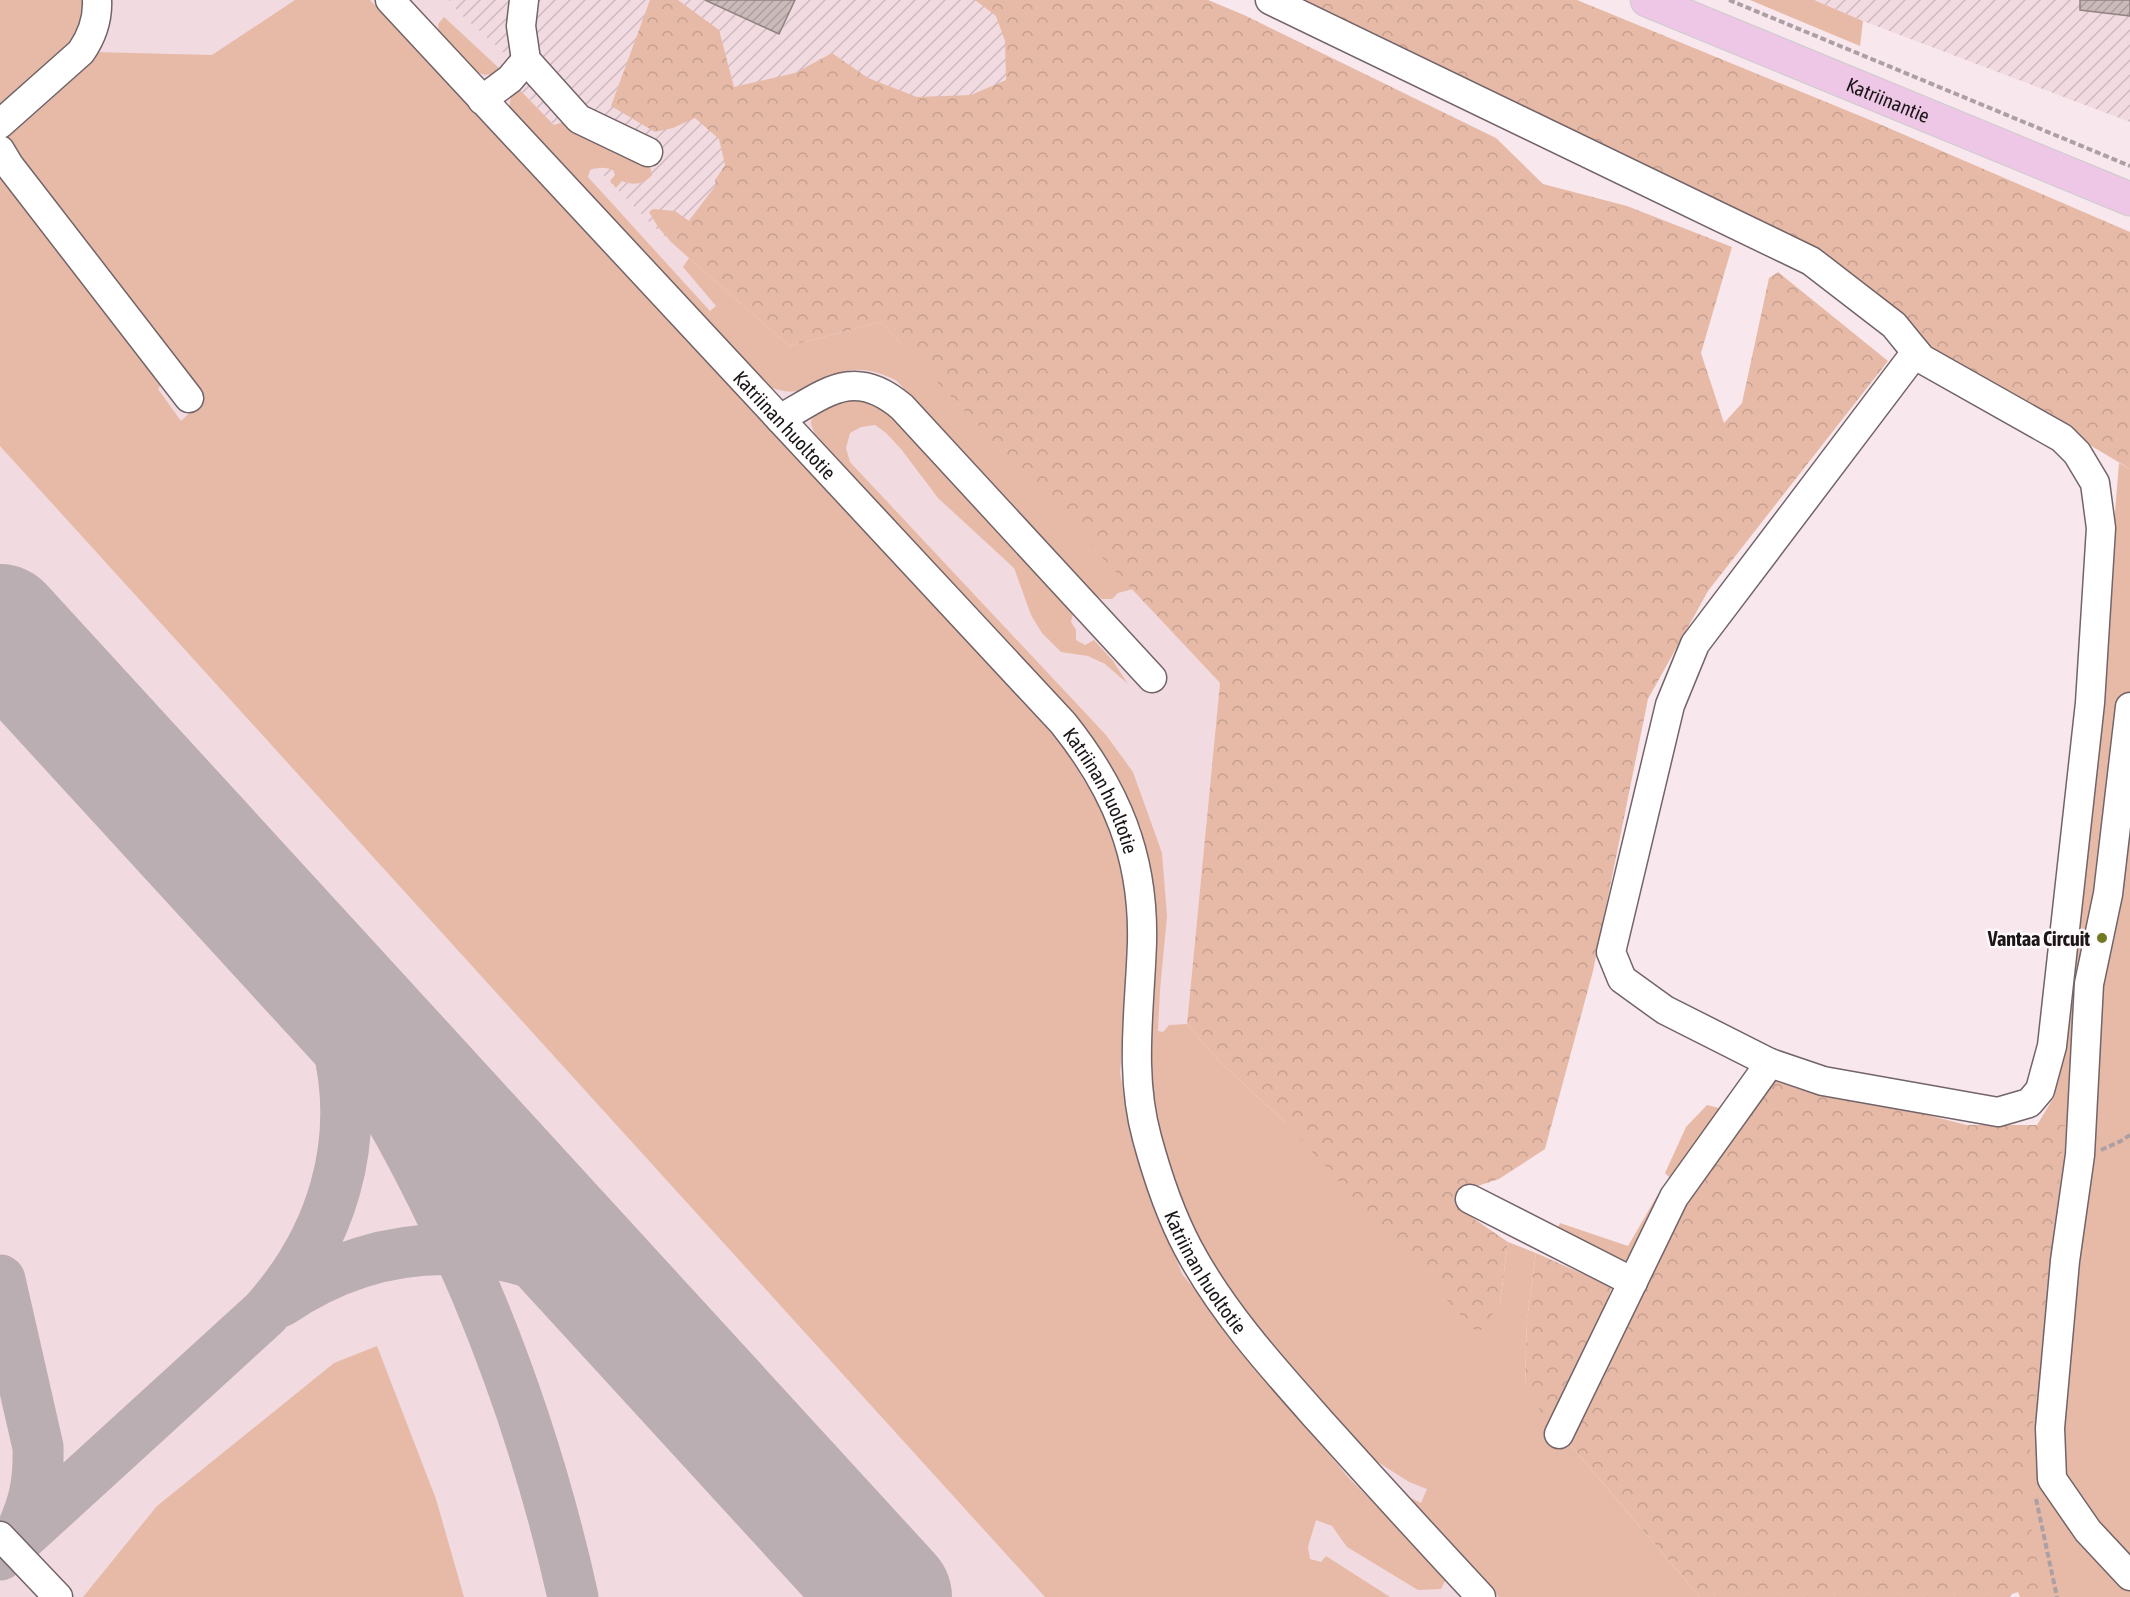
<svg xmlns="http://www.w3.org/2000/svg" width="2130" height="1597" font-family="'Asap Condensed',sans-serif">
	<defs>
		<pattern id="industrial-furrows" width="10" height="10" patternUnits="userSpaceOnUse" patternTransform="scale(1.5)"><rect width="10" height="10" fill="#f2dae1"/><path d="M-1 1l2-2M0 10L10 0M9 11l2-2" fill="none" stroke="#cfbac0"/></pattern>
		<pattern id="forest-crowns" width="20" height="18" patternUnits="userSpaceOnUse" patternTransform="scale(1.5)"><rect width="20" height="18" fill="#e6baa7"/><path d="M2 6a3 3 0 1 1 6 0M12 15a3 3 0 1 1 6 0" fill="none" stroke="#c59f8f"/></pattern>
		<pattern id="building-hatch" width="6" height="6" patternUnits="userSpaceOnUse" patternTransform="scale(1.5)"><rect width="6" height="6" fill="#cabab9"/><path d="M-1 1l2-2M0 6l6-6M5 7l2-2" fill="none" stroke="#ad9f9e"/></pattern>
	</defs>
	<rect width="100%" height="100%" fill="#f8e8ed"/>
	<path fill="#f2dae1" d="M0,0H449L458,12L504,53L501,70L654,227L789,346L881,322L1220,683L1187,1024L1677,1597H0Z"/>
	<path fill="url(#industrial-furrows)" d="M449,0H1011L1040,108L729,198L672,243L654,227L501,70L504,53L458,12Z
		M1814,0H2130V122L1863,21Z"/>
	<path fill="#e6baa7" d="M0,0H83L82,28L74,41L0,106Z
		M295,0H370L1058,738L1112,826L1129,899L1127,971L1120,1073L1133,1146L1182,1274L1347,1476L1447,1577L1441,1589L1418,1590L1347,1547L1332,1526L1316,1520L1308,1547L1310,1559L1321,1562L1326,1556L1390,1597H1045L0,446V167L164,380L158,389L181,421L202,401L5,139L93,52L212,55Z
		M1750,0H1814L1863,21L1860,46Z
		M444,17L499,68L491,74L485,75L473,71L439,36L438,24Z
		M517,87L554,125L563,122L649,162L652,175C645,184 633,186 622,181L616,188L610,181L615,175L613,170C605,167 598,167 590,170L588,177L710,311L716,306L683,267L689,258L789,346L881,322L1133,589L1118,593L1112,599H1102L1086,590L897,381C883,373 863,367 847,371C814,379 806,402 767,386L508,114L511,96Z
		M653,209L675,211L689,221L672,243L658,227L649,212Z
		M828,399L882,401L1073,613L1071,622L1076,630V640L1085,645L1094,640L1113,661L1128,684L1105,664L1088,656L1061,652L1042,633L1031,615L1014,568L938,498L901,449L886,433L875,425L861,427L850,433L846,448L850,462L1106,735L1133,772L1162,853L1167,916L1160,990L1158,1031L1163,1032L1169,1025L1187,1024L1218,1060L1284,1121L1500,1303L1508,1242L1536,1253L1527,1320L1525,1385L1568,1402L1551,1442L1560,1450L1567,1441L1700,1597H1499L1408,1498L1409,1497L1421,1503L1427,1489L1409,1482L1370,1457L1338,1423L1235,1302L1207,1256L1186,1213L1168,1167L1153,1117L1148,1074L1149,869L1141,828L1118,779L1097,748L818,442L811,424L813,410Z
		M2119,463L2130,469V1597H2034L2013,1476L2051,1125H2037L2054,1097L2093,779Z
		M1707,1105L1719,1108L1716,1124L1680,1177L1670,1178L1665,1173L1686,1127Z
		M1657,1196L1664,1205L1626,1270L1555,1234L1560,1223L1628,1246Z
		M377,1346L436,1499L464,1597H83L157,1506L334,1363Z"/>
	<path fill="url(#forest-crowns)" d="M650,0H678L719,30L734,87L795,73L832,53L868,78L917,97L971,95L1006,80L1005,41L996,16L975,0H1208L1244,15L1496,138L1543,184L1627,206L1732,247L1701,353L1724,423L1742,403L1769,278L1778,272L1888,361L1708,591L1648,699L1593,971L1545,1149L1499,1179L1459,1192L1464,1212L1508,1242L1500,1303L1478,1334L1284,1121L1218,1060L1187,1024L1220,683L881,322L789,346L672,243L716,185L715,180L725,165L719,139L695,118L673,128L655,132L611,106Z
		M1286,0H1577L1870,120L2130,232V469L1936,353L1827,260Z
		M1776,1077L1967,1125H2065L2025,1495L2044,1597H2020L2018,1592L2012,1594L2010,1597H1700L1567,1441L1675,1212Z
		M1536,1253L1612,1287L1568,1402L1543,1415L1525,1386L1527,1320Z"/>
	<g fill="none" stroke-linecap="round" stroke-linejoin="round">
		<path stroke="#bbaeb2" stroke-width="51" d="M0,632L48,679
			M186,830C236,889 284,950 327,1014C445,1191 527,1390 573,1597
			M0,1280L38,1447C39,1483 34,1506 18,1538
			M280,1302C384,1231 511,1232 614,1305C639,1324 661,1349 683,1372
			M0,1555L265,1313C332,1239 362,1142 337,1043"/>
		<path stroke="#bbaeb2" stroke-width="126" d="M0,627L889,1597"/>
	</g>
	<path fill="url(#building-hatch)" stroke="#928382" stroke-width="1.5" d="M705,0H795L779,34Z
		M2080,0H2130V16L2080,10Z"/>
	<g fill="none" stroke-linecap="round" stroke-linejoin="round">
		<g stroke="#726468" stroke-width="31">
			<g id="minor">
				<path id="s1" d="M390,0L1063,723C1116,789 1144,856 1142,942C1140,1008 1129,1073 1147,1138C1157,1175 1170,1214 1188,1248C1222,1312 1272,1367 1320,1421C1373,1480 1427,1539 1481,1597"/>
				<path d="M524,0L521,26L526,60L579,119L648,152"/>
				<path d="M1270,0L1811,261L1894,325L1916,352L1695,644L1670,705L1611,952L1622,979L1665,1010L1770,1063L1674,1197L1559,1434"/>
				<path d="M482,100L510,79L526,60"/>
				<path d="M0,124L81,52C92,36 98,20 97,0"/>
				<path d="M0,150L9,165L189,398"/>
				<path d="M780,419C826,393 854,366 902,407L1152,678"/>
				<path d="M2130,707L2108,894L2089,984L2080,1155L2065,1261L2050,1428L2052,1479L2088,1531L2130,1576"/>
				<path d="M1770,1063L1823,1081L1998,1112L2029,1103L2040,1090L2052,1046L2090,703L2101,528L2095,483L2077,453L2062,438L1922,359L1916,352"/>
				<path d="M1470,1199L1633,1282"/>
				<path d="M0,1536L58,1597"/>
			</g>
		</g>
		<g stroke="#cdcccc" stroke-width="35">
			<g id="major">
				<path id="s2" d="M1647,0L2130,199"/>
			</g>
		</g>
		<path stroke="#ada0a4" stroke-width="4" stroke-dasharray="6 3" stroke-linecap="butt" d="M1729,0L2130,166
			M2101,1150L2121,1141L2130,1135
			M2036,1499L2057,1597"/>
		<use href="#minor" stroke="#fff" stroke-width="28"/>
		<use href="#major" stroke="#eec6e6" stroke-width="33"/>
	</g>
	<circle fill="#707a25" stroke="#fff8fa" stroke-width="2" cx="2102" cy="938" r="6"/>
	<g text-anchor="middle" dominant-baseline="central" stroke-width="5" stroke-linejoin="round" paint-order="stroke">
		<g font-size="20" fill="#1b1617" stroke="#fff8fa">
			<text stroke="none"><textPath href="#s2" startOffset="261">Katriinantie</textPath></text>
			<text stroke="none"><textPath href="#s1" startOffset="580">Katriinan huoltotie</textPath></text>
			<text stroke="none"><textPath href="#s1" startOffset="1066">Katriinan huoltotie</textPath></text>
			<text stroke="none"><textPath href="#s1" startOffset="1570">Katriinan huoltotie</textPath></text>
		</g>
		<g font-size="20" font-weight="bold" fill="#1b1617" stroke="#fff8fa" text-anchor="end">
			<text x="2090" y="938">Vantaa Circuit</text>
		</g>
	</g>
</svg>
